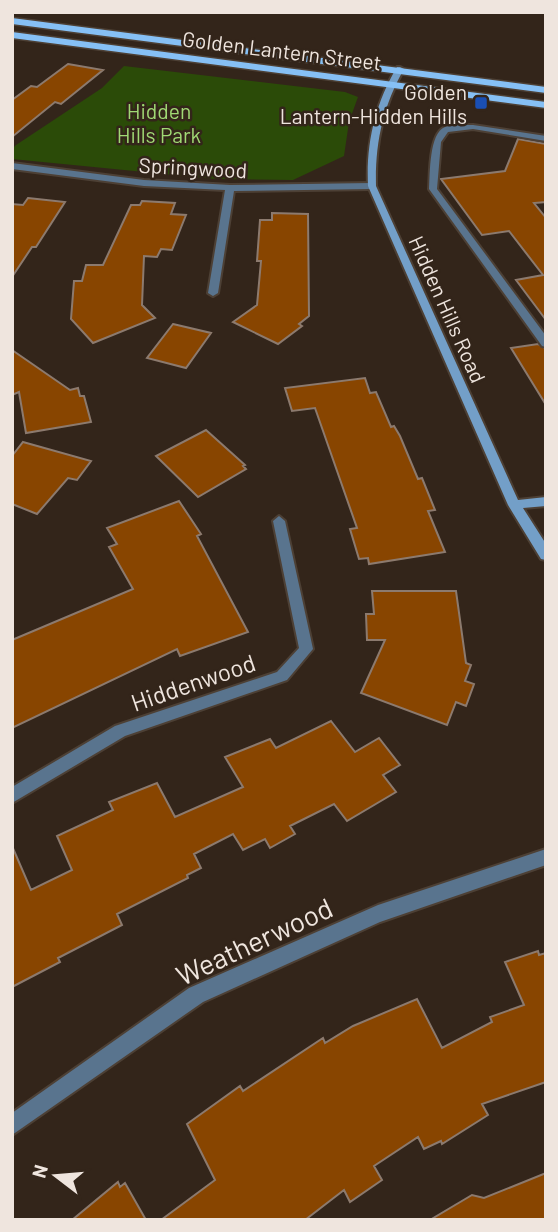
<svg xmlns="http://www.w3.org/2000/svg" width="558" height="1232" font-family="Barlow,sans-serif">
	<rect width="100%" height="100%" fill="#33251a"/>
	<path fill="#2b4b08" d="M124,66L345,92L358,97L349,122L344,156L293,180L216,179L12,159V149L16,145L102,88Z"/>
	<path fill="#884500" stroke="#8c7a6e" stroke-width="2" d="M68,64L103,70L61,104L55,102L12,137V100L31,86L37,87Z
		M518,139L546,144V202L534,203L546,218V320L516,280L543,275L509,231L482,235L441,179L505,171Z
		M28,198L65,202L36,247H32L12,277V204L23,205Z
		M142,201L175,203L171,214L186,215L172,250L161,249L157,257L144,256L142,305L155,318L93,343L71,319L74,281H82L86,265H103L131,205H140Z
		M272,213L308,214L309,316L299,324L302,326L278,344L233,322L257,305L261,261H257L260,220H272Z
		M173,324L211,333L186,368L147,358Z
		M538,344L546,349V405L511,348Z
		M12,350L70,390L78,388L80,396H84L91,422L26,433L19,392L12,395Z
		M365,378L370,393L376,392L391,427L394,426L400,436L418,479L422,478L435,510L428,511L445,552L369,564L368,558L359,559L350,529L357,528L315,408L292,411L285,388Z
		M206,430L245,465L243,466L246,469L198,497L156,456Z
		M23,442L91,461L77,480L68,478L37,514L12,504V456Z
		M179,501L201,534L197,536L248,632L180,656L177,649L12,728V640L133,589L109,547L117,544L107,528Z
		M372,591H456L466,663L471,665L465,681L474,684L466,706L456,702L447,725L361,693L385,640H367L366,614H374Z
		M331,721L355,752L379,738L400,765L383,775L396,792L347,821L334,804L290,826L295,834L270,848L265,839L243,850L233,834L194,854L201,868L187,875L188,878L117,914L122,925L58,958L60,962L12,987V846L31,890L72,870L57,836L113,810L109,802L157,783L175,817L243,787L225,757L270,739L276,748Z
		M538,951L539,955L546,953V1082L482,1104L488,1115L442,1144L441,1141L424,1149L418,1137L374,1166L382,1180L350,1202L344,1190L305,1220H161L215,1180L187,1124L240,1086L243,1091L323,1038L325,1043L353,1026L417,999L442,1048L492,1022L490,1017L524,1005L505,962Z
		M546,1173V1220H430L472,1195L484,1198Z
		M118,1182L120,1187L125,1183L146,1220H72Z"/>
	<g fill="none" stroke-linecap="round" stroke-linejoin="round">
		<g stroke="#4d4035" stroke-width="4">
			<path id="street" d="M473,125L546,136V141L473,129L448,132L441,142L437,189L546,336V347L542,346L429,189C430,174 429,133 445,127C453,125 464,125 473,125Z
				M12,163L144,180L230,185L372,183L376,186L372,189L234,191L218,293L213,296L208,293L225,190L144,186L12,169Z
				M279,516L285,521L313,649L287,680L125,736L12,803V787L115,726L277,672L299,648L273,521Z
				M546,849V865L380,922L203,1002L12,1135V1113L189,988L378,905Z"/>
		</g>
		<g stroke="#4d4035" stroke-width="4">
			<path id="secondary" d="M400,67L404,69C383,106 375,143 376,186L518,500L546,497V506L523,508L546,544V560L541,559L508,505L368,186C366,143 375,104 397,67Z"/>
		</g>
		<g stroke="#4d4035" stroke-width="3">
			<path id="primary" d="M12,18L546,87V93L12,24Z
				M12,32L546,102V108L12,38Z"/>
		</g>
		<use href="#street" fill="#59748e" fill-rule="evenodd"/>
		<use href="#secondary" fill="#739fc8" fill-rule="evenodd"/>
		<use href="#primary" fill="#86c0f5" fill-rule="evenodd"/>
	</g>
	<rect fill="#1a4fb4" stroke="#33251a" stroke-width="2.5" x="474" y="96" width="14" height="14" rx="3.5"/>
	<g text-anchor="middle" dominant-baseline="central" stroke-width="5" stroke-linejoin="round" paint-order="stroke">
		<g font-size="21" fill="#efe5de" stroke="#33251a">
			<text transform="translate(282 50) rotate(7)">Golden Lantern Street</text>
			<text transform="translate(193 167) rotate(3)">Springwood</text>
			<text transform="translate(448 309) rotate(66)">Hidden Hills Road</text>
		</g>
		<g font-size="21" fill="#efe5de" stroke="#33251a" text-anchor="end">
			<text x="467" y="91">Golden<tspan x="467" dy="24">Lantern-Hidden Hills</tspan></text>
		</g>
		<g font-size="21" fill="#a0d974" stroke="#33251a">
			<text x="159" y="110">Hidden<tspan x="159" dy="24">Hills Park</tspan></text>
		</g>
		<g font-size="24" fill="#efe5de" stroke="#33251a">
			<text transform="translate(193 682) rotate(-19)">Hiddenwood</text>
		</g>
		<g font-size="28" fill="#efe5de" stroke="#33251a">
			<text transform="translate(254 941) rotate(-25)">Weatherwood</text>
		</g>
	</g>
	<rect width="558" height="1232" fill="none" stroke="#efe5de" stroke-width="28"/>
	<g transform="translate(56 1176) rotate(286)" stroke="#33251a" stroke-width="5" paint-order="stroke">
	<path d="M0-5L12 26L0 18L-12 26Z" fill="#efe5de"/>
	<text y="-10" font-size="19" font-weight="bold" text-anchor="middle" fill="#efe5de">N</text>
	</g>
</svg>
